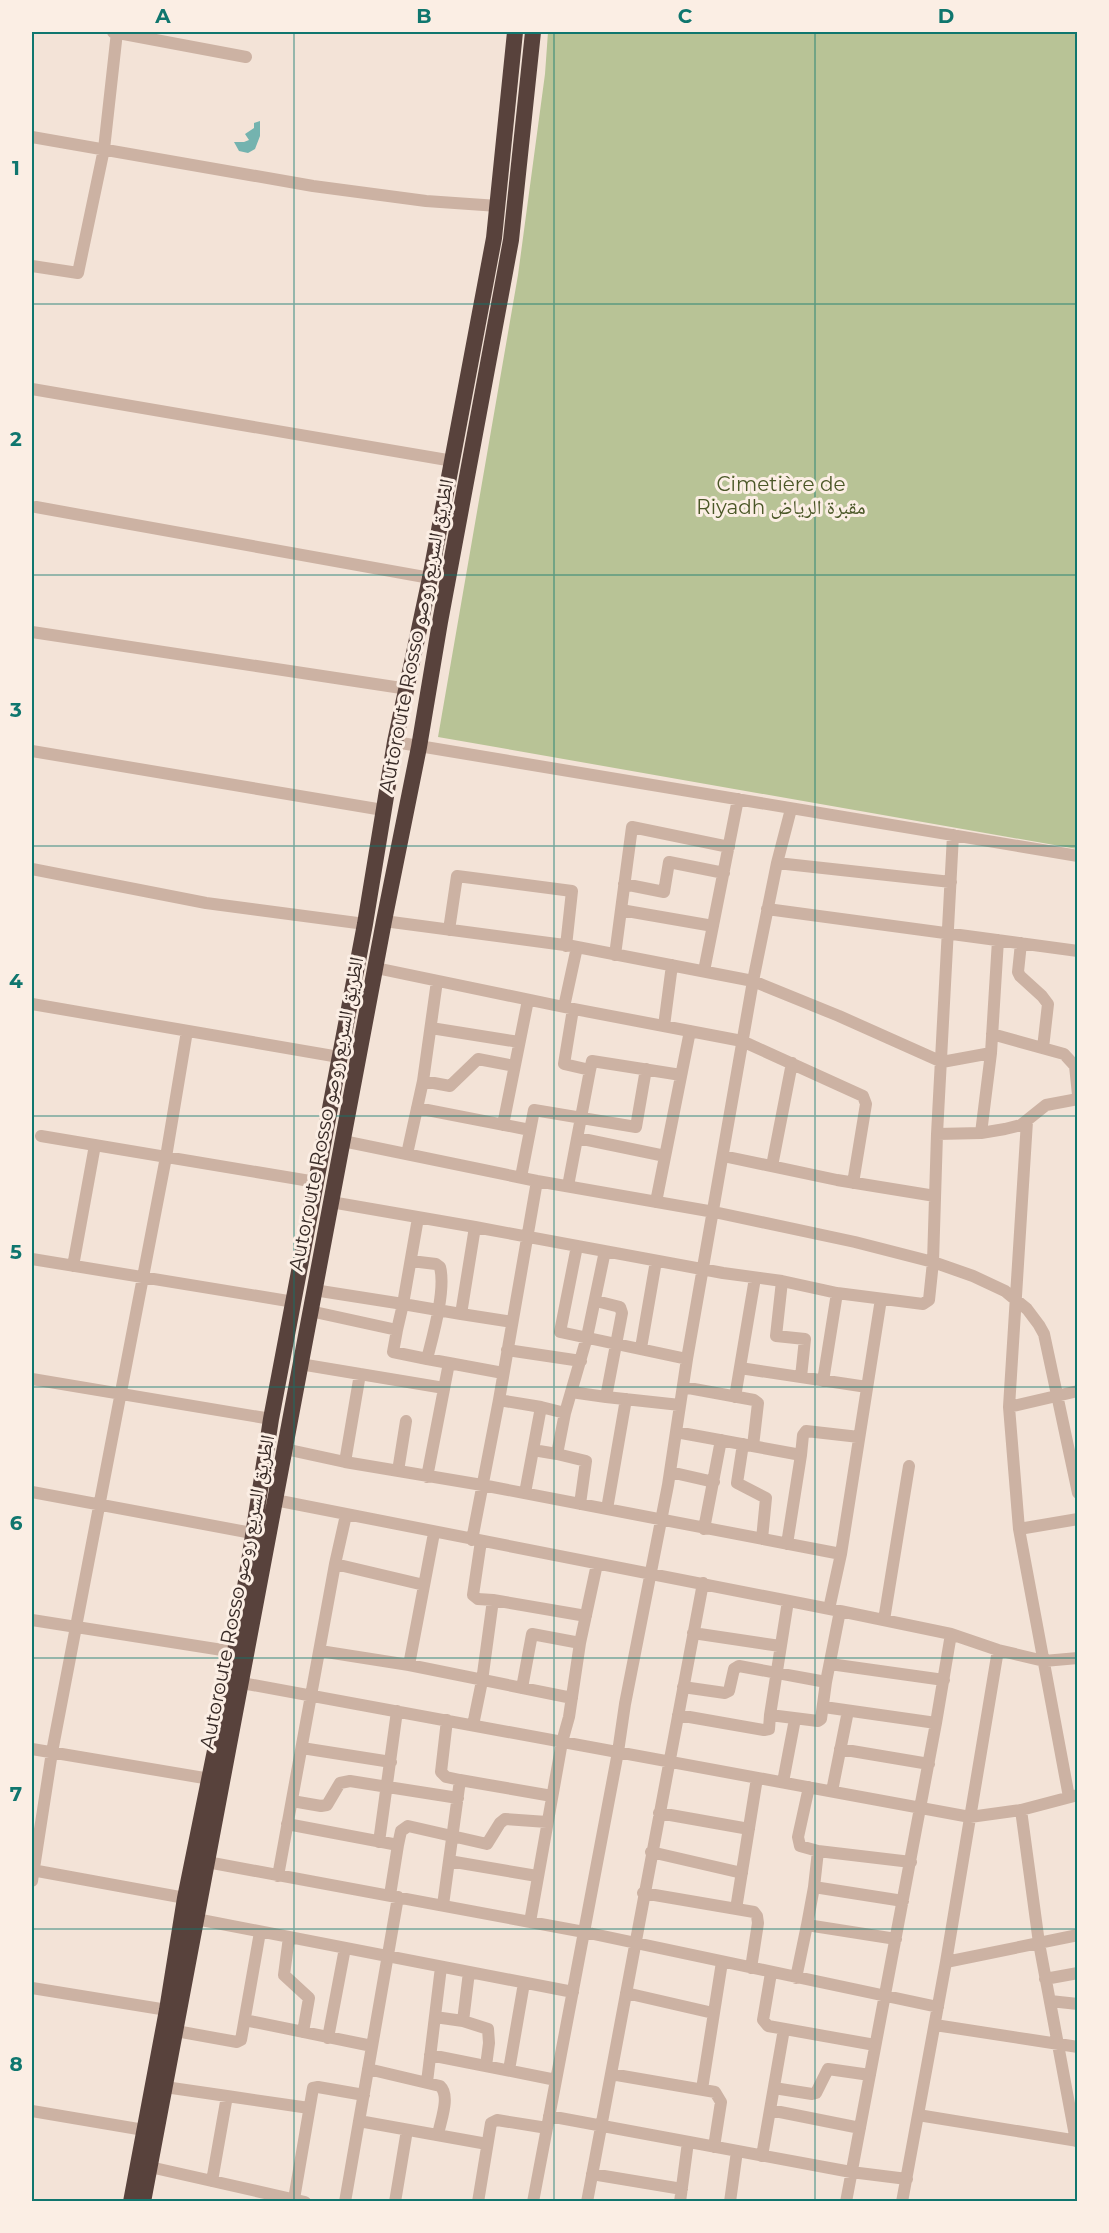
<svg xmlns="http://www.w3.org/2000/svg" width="1109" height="2233" font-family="Montserrat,'Noto Naskh Arabic',sans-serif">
	<rect width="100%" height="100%" fill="#f3e3d7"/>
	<path fill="#b8c396" d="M548,32H1077V849L438,737L518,275L545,74Z"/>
	<path fill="#74b3af" d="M260,121V136L255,149L248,153L239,151L234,142H244L249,140L245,134L254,128V123Z"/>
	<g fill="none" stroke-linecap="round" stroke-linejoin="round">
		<path stroke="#ccb2a3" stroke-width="12" d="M113,32L246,57
			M32,137L313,186L426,201L498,206
			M32,266L78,273L104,149L117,32
			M32,389L453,461
			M36,507L430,578
			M32,632L408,689
			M395,742L1078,856
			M32,751L383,810
			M777,863L951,882
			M32,869L206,903L365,924
			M624,884L664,892L669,862L724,873
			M767,909L1078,951
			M621,910L713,926
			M384,921L572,946L753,981L839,1016L942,1062L991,1053
			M449,930L457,876L572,891L566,946
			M1021,943L1018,972L1020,976L1042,996L1048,1004L1043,1048
			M615,955L632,827L729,847
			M376,968L564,1007L742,1041L863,1096L866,1104L853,1183
			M704,971L738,799
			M32,1004L339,1057
			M564,1007L577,947
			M573,1009L564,1064L590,1070L592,1061L681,1075
			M664,1026L672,965
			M431,1028L519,1042
			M992,1034L1064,1054L1075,1066L1078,1095
			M423,1081L437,981
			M417,1108L530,1130
			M1027,1121L1009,1407L1019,1529L1078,1519
			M503,1125L528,1000
			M981,1133L991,1053L998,940
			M937,1134L981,1133L1005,1129L1021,1125L1046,1105L1078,1099
			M41,1136L316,1182
			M578,1138L665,1156
			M343,1141L537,1181L714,1212L855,1242L933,1262L973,1276L1005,1291L1027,1309L1039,1325L1044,1334L1078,1493
			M407,1154L423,1081L450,1086L478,1059L514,1066
			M723,1156L837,1180L935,1196
			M772,1166L792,1063
			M521,1177L534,1110L636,1127L646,1069
			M568,1186L590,1070
			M331,1202L475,1227
			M656,1202L690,1031
			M418,1218L403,1304L461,1314
			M577,1246L560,1332L687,1359
			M32,1259L294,1302
			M411,1261L436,1264L440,1267C446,1290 433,1335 427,1359L449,1363
			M73,1266L95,1145
			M782,1281L776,1336L805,1339L801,1377
			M596,1301L620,1307L622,1313L606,1397L680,1405
			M310,1311L397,1330L403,1304L314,1290
			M512,1322L461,1314L475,1227L723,1273L782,1281L837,1293L923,1304L929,1300L933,1262L937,1134L953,835
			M397,1330L393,1352L427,1359
			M641,1348L656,1261
			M507,1350L581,1361
			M300,1364L444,1388
			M740,1368L867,1387
			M32,1379L271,1419
			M823,1381L837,1293
			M683,1387L754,1400L758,1403L753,1446
			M571,1392L606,1397
			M735,1397L755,1278
			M499,1400L541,1407
			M1009,1407L1078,1391
			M676,1432L801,1455L787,1544
			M743,1444L737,1483L766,1498L762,1539
			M285,1449L345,1462L482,1485L841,1554
			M533,1450L541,1407L565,1413
			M557,1454L586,1461L580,1504
			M801,1455L803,1435L806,1431L859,1437
			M345,1462L360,1374
			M398,1471L406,1421
			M670,1472L714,1482
			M427,1477L449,1363L503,1373
			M32,1492L252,1533
			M525,1493L533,1450L557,1454L565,1413L587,1337L605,1251
			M275,1500L840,1611L951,1634L998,1650L1044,1661L1078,1658
			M607,1509L626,1399
			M704,1529L721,1440
			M1019,1529L1069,1797
			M472,1540L499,1400L537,1181
			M335,1564L424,1585
			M493,1600L586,1616
			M829,1609L841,1554L881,1299
			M32,1620L235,1652
			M884,1620L909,1466
			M693,1633L780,1646
			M320,1651L409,1665L572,1698
			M830,1664L944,1680
			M409,1665L434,1533
			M242,1683L970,1817L1021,1810L1078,1795
			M683,1687L725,1693L729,1691L734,1669L739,1666L826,1682
			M522,1688L532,1634L580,1643
			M824,1707L936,1723L951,1634
			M678,1715L764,1730L769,1729L770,1715L818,1721L821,1719L826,1682L840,1611
			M770,1715L788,1601
			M447,1720L441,1772L446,1777L460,1780
			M473,1725L482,1681L493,1600L478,1599L473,1595L481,1541
			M302,1748L391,1762
			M32,1749L210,1779
			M840,1749L929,1764
			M783,1782L795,1719
			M809,1787L798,1837L800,1846L818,1851L911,1862
			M832,1791L848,1711
			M292,1801L321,1806L327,1805L340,1783L350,1781L458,1798
			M1021,1810L1039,1943L1076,2141
			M659,1813L749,1829
			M287,1824L398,1845L390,1895
			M379,1842L397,1711
			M398,1845L401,1831L408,1826L487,1844L500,1823L505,1819L547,1822
			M651,1852L742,1873
			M449,1861L537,1876
			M207,1862L584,1932L938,2007
			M32,1870L185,1898
			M278,1876L335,1564L346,1515
			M32,1881L52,1752L166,1157L187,1031
			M814,1887L818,1851
			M643,1893L754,1912L757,1916L758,1923L751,1968
			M443,1905L460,1780L552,1796
			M736,1909L757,1778
			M196,1919L573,1992
			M530,1922L562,1742L569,1717L580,1643L597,1564
			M807,1925L814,1887L903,1901
			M289,1937L284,1975L309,1998L303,2032
			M946,1962L1078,1935
			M771,1973L763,2020L768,2026L875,2045
			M796,1978L807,1925L896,1939
			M1045,1979L1078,1973
			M32,1988L167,2010
			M626,1993L713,2013
			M1050,2001L1078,2004
			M435,2017L463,2021L488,2029L489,2043L486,2066
			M245,2020L372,2046
			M463,2021L469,1972
			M935,2025L1078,2047
			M176,2031L237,2042L241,2040L260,1932
			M328,2038L345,1948
			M430,2055L556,2080
			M368,2069L440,2086C451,2096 440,2122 438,2135
			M509,2070L524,1983
			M611,2074L715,2092L721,2102L714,2147
			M427,2082L441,1967
			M165,2087L227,2096L212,2181
			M774,2088L812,2094L816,2093L828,2069L870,2075
			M702,2089L722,1962
			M227,2096L309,2108
			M770,2110L860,2128
			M32,2111L144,2130
			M918,2115L1078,2141
			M549,2116L851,2172L907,2179
			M359,2121L487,2144
			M762,2156L784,2029
			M150,2167L305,2202
			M592,2174L682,2189
			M294,2199L313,2088L318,2087L364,2095
			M345,2202L398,1897
			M395,2202L407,2130
			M478,2202L491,2123L497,2120L547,2128
			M533,2202L618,1752L625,1704L668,1485L687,1359L753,981L777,863L791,809
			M587,2202L703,1583
			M680,2202L688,2142
			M730,2202L737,2151
			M846,2202L936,1723
			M902,2202L946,1962L998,1650"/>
		<path stroke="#58423c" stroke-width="16" d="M131,2202L167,2010L185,1898L235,1652L271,1419L365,924L395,742L430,578L494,238L515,32
			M143,2202L384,921L419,747L440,622L511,240L533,32"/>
	</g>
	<path fill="none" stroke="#0f766e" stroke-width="1.5" stroke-opacity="0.55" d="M294,32V2202M554,32V2202M815,32V2202M32,304H1078M32,575H1078M32,846H1078M32,1116H1078M32,1387H1078M32,1658H1078M32,1929H1078"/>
	<g text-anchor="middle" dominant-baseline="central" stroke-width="6" stroke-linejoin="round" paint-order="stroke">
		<g font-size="20" fill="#4a5727" stroke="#fbeee4">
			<text x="781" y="484">Cimetière de<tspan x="781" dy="23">Riyadh مقبرة الرياض</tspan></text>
		</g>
		<g font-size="20" fill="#362925" stroke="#fbeee4">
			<text transform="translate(416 636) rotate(-79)">Autoroute Rosso الطريق السريع روصو</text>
			<text transform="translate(326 1114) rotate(-79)">Autoroute Rosso الطريق السريع روصو</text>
			<text transform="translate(237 1592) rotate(-79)">Autoroute Rosso الطريق السريع روصو</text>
		</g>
	</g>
	<rect width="1109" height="2233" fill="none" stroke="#fbeee4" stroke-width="66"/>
	<rect x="33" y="33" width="1043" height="2167" fill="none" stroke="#0f766e" stroke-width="2"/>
	<g font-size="20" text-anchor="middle" font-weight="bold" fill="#0f766e">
		<text x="163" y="23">A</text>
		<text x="424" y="23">B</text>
		<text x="685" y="23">C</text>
		<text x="946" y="23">D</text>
		<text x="16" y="175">1</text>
		<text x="16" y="446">2</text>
		<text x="16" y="717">3</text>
		<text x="16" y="988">4</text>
		<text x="16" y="1259">5</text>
		<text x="16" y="1530">6</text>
		<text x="16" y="1801">7</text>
		<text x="16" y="2071">8</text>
	</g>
</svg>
